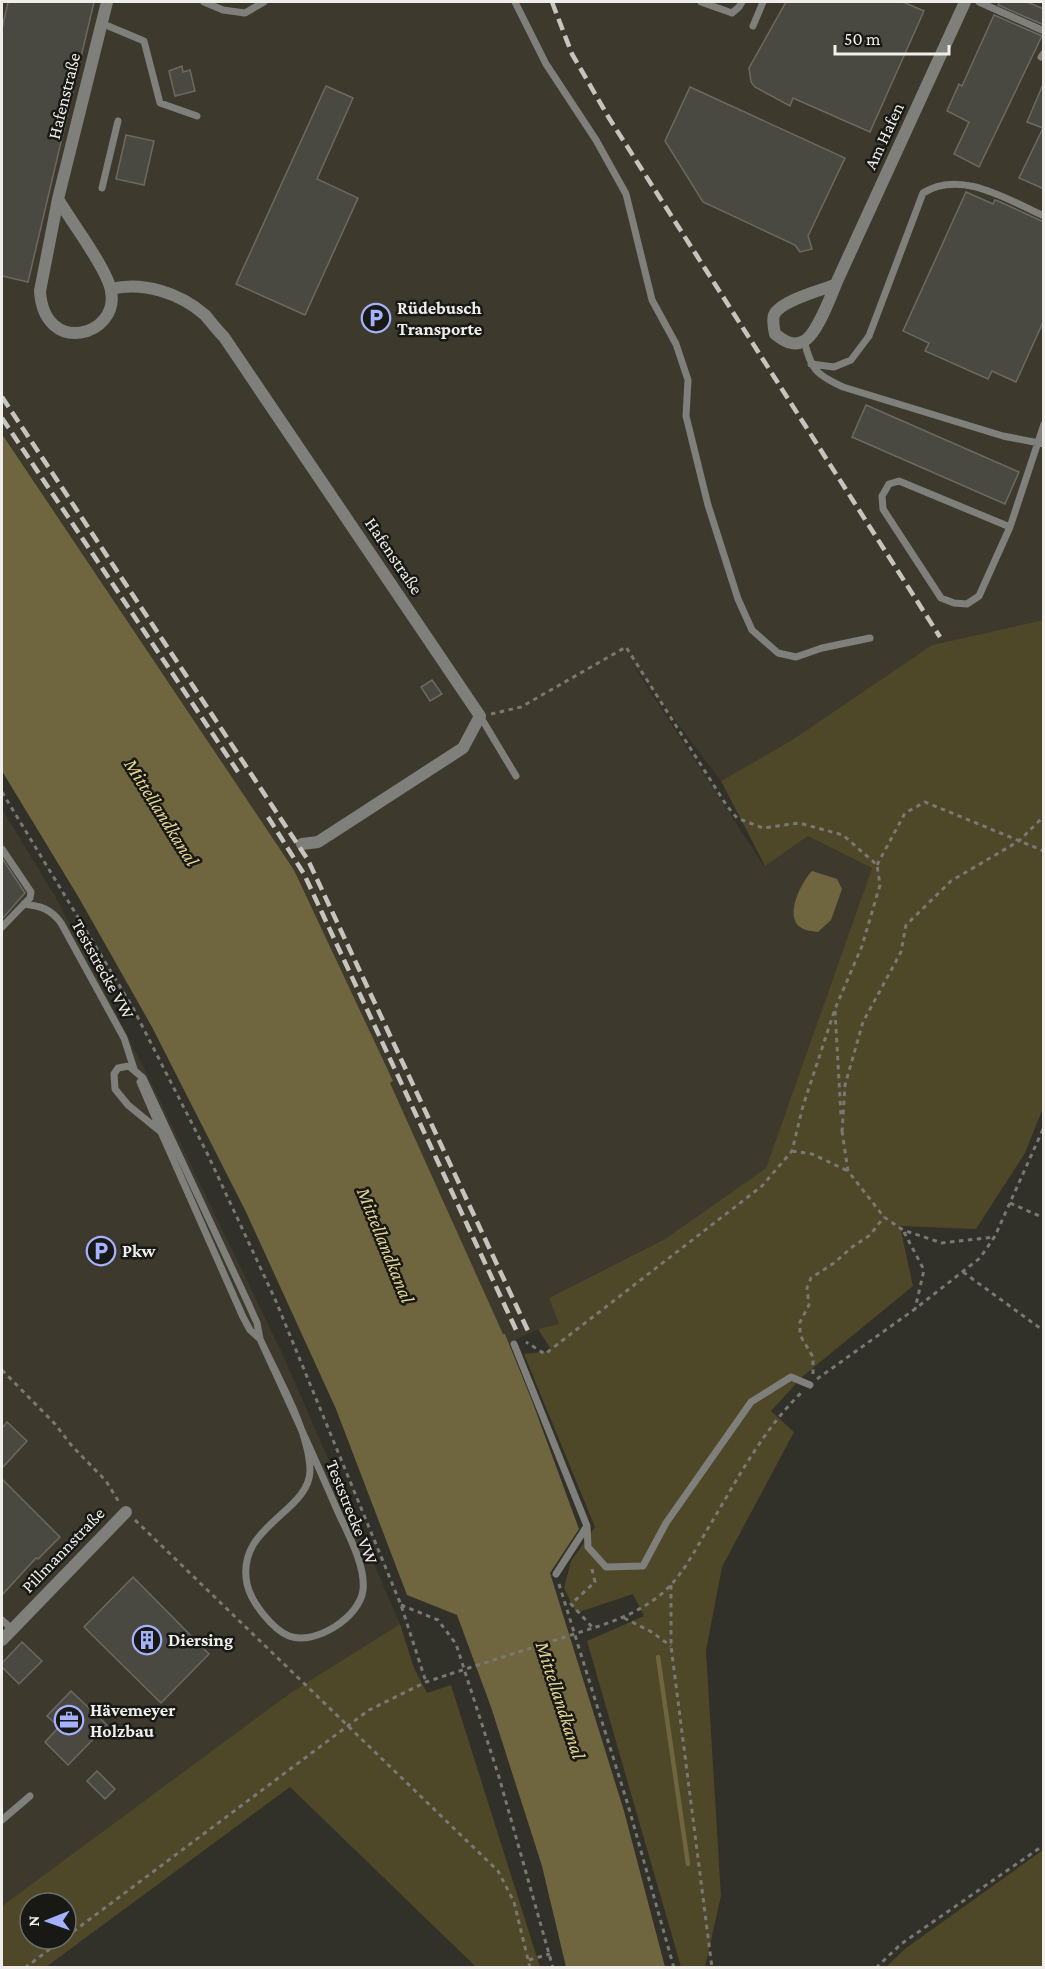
<svg xmlns="http://www.w3.org/2000/svg" width="1045" height="1969" font-family="'Crimson Pro',serif">
	<rect width="100%" height="100%" fill="#313029"/>
	<path fill="#3d3a2d" d="M2,2H1043V620L932,645L792,740L721,781L627,656L764,866L808,836L872,868L766,1168L665,1239L549,1298L560,1325L538,1329L509,1343L505,1334L503,1335L390,1083L392,1081L294,870L2,433Z
		M2,809L55,896L146,1072L282,1353L400,1624L293,1691L2,1906Z"/>
	<path fill="#4e4728" fill-rule="evenodd" d="M1043,620V1108L1025,1153L976,1229L900,1226L913,1286L802,1377L771,1411L794,1432L722,1567L706,1651L721,1896L705,1967H681L587,1641L644,1616L633,1594L576,1613L564,1588L571,1561L595,1527L524,1354L552,1351L538,1329L559,1324L549,1298L665,1239L766,1168L872,868L808,836L765,866L721,781L792,740L932,645Z
		M400,1624L414,1668L427,1693L451,1685L540,1967H476L290,1787L46,1967H2V1906L293,1691ZM30,1903H66V1939H30Z
		M1043,1850V1967H886L906,1948Z"/>
	<path fill="#6f663f" d="M2,434L294,870L393,1081L390,1083L503,1334H505L531,1398L579,1529L550,1573L624,1811L665,1967H566L542,1866L491,1707L457,1615L407,1595L336,1409L246,1212L152,1027L79,898L2,771Z
		M812,871L837,879L842,889L831,920L818,932C812,931 805,931 800,927C784,916 802,881 812,871Z"/>
	<g fill="none" stroke-linecap="round" stroke-linejoin="round">
		<path stroke="#6f663f" stroke-width="4.5" d="M658,1657L688,1864"/>
	</g>
	<path fill="#4a4941" stroke="#6b6961" stroke-width="1.5" d="M8,2H94L28,282L2,276V29Z
		M786,2H903L924,11L870,132L793,98L790,106L755,87L751,82L749,68Z
		M1000,2H1027L1044,9V25L998,5Z
		M994,15L1042,36L979,167L954,154L969,122L947,111L959,84L962,86Z
		M182,66L183,72L190,70L195,91L175,96L169,71Z
		M1044,82V189L1019,178L1043,128L1027,122Z
		M326,86L353,98L317,179L358,198L305,315L236,284Z
		M690,87L845,158L808,236L812,249L800,252L795,245L703,202L665,141Z
		M126,135L154,141L144,185L116,179Z
		M966,192L993,204L995,200L998,201L1044,222V320L1016,382L992,371L988,379L925,351L929,343L903,331Z
		M866,405L1019,472L1005,504L852,437Z
		M432,680L442,694L430,701L421,687Z
		M2,858L25,893L2,919Z
		M7,1422L27,1441L2,1468V1428Z
		M2,1479L60,1537L38,1559L36,1558L2,1595Z
		M133,1577L209,1654L161,1703L84,1627Z
		M22,1642L42,1661L19,1684L2,1667V1663Z
		M71,1691L107,1725L68,1765L45,1742L59,1727L47,1716Z
		M97,1771L115,1789L105,1799L87,1781Z"/>
	<g fill="none" stroke-linecap="round" stroke-linejoin="round">
		<path stroke="#797873" stroke-width="3" stroke-dasharray="4.5 4.5" stroke-linecap="butt" d="M491,714L521,707L626,647L727,806L737,818L763,828L799,823L843,835L877,865L880,885L862,946L835,1009L803,1106L792,1151L762,1186L545,1354L526,1342
			M2,792L133,1008L207,1153L275,1299L401,1605L426,1682
			M877,865L905,813L925,802L1044,851
			M835,1011L841,1115
			M842,1131L848,1171L884,1217L903,1230L942,1243L994,1237
			M842,1132L845,1085L863,1022L901,952L906,925L951,881L1019,841L1044,816
			M792,1151L812,1154L848,1171
			M1010,1203L1044,1218
			M904,1232L924,1270L915,1309
			M963,1272L1044,1331
			M2,1370L55,1424L72,1446L106,1481L119,1502
			M813,1374V1357L800,1335V1322L809,1305L807,1288L811,1278L834,1263L852,1247L870,1235L884,1217
			M817,1379L915,1309L980,1258L995,1236L1044,1127
			M135,1520L498,1871L514,1902L530,1968
			M592,1569L595,1582L571,1604L593,1628C615,1621 636,1613 655,1599C679,1582 693,1554 707,1530C736,1482 761,1432 801,1393
			M559,1584L628,1805L674,1968
			M671,1585V1646L712,1968
			M401,1605L438,1620L456,1644L499,1777L553,1968
			M624,1618L650,1631L671,1646
			M66,1937L369,1710L426,1682L450,1674
			M529,1960L550,1954
			M25,1968L63,1939
			M876,1968L901,1944L1044,1845"/>
		<path stroke="#7f7f7b" stroke-width="7" d="M204,2L223,10L245,13L264,2
			M515,2L546,64L596,140L626,194L652,300L676,344L688,380L686,416L708,505L738,599L752,630L778,653L796,657L822,648L870,638
			M701,2L732,13L739,7L742,2
			M979,2L1044,31
			M101,23L144,41L160,103L197,116
			M753,26L763,2
			M1041,57L1044,53
			M102,188L118,121
			M804,341C812,370 815,374 843,387L1003,436L1044,444
			M811,364L834,367L851,360L869,336L923,193C961,169 1008,200 1044,216
			M1010,527L899,481L889,484L882,496L883,509L941,598L954,603L967,604L979,596L1010,527L1044,424
			M480,716L516,776
			M2,849L31,892L30,898L2,927
			M24,904C41,906 51,909 61,923L124,1038L134,1069
			M140,1082L160,1129
			M260,1339C285,1394 311,1449 335,1505C345,1529 366,1564 363,1590C360,1617 315,1646 289,1636C272,1629 251,1602 247,1584C235,1525 310,1513 310,1470C309,1430 277,1376 260,1339L257,1323L249,1305L143,1078L129,1066L118,1068L114,1074L115,1089L128,1105L161,1132L243,1317L250,1330L260,1339
			M514,1344L587,1526
			M556,1574L587,1526L588,1547L606,1567L643,1566L666,1523L751,1402L791,1377L810,1385
			M2,1620L12,1629
			M2,1820L30,1796"/>
		<path stroke="#7f7f7b" stroke-width="12" d="M58,199C70,220 108,270 111,291C120,336 44,357 40,291L58,199L107,2
			M835,285C821,290 780,301 774,315C772,321 774,328 775,334C784,341 793,347 804,341C818,334 832,292 839,277C881,185 923,93 965,2
			M111,289C143,281 180,293 205,315C211,322 217,330 224,337L480,716L463,748L318,842L302,844
			M2,1640L126,1512"/>
		<path stroke="#c5c4bf" stroke-width="4.5" stroke-dasharray="12 6" stroke-linecap="butt" d="M552,2L572,54L609,118L940,637
			M2,397L308,860L529,1333
			M2,418L238,772
			M268,817L304,874L518,1334"/>
		<path stroke="#797873" stroke-width="3" stroke-dasharray="4.5 4.5" stroke-linecap="butt" d="M450,1674L593,1628"/>
	</g>
	<defs>
		<g id="parking-ring" transform="scale(1.5)"><circle r="9.5" fill="#181815" stroke="#a5b1fc" stroke-width="1.5"/><path d="M-3.5-5.5H1a3.5 3.5 0 0 1 0 7H-1V5.5H-3.5ZM-1-3.4V-.6H.8a1.4 1.4 0 0 0 0-2.8Z" fill="#a5b1fc"/></g>
		<g id="building-ring" transform="scale(1.5)"><circle r="9.5" fill="#181815" stroke="#a5b1fc" stroke-width="1.5"/><path d="M-4-6H4V6H1V3H-1V6H-4ZM-2.5-4.3h1.7v1.8h-1.7ZM.8-4.3h1.7v1.8H.8ZM-2.5-1h1.7V.8h-1.7ZM.8-1h1.7V.8H.8Z" fill="#a5b1fc"/></g>
		<g id="office-ring" transform="scale(1.5)"><circle r="9.5" fill="#181815" stroke="#a5b1fc" stroke-width="1.5"/><path d="M-6-3h4V-5.5h4V-3h4V5H-6ZM-1-4.5V-3h2v-1.5ZM-6 0V1H6V0Z" fill="#a5b1fc"/></g>
	</defs>
	<g fill-rule="evenodd">
		<use href="#parking-ring" x="376" y="318"/>
		<use href="#parking-ring" x="101" y="1251"/>
		<use href="#building-ring" x="147" y="1640"/>
		<use href="#office-ring" x="69" y="1720"/>
	</g>
	<g text-anchor="middle" dominant-baseline="central" stroke-width="5" stroke-linejoin="round" paint-order="stroke">
		<g font-size="18" fill="#efeeea" stroke="#181815">
			<text transform="translate(64 96) rotate(-76)">Hafenstraße</text>
			<text transform="translate(884 136) rotate(-65)">Am Hafen</text>
			<text transform="translate(394 556) rotate(56)">Hafenstraße</text>
			<text transform="translate(103 969) rotate(61)">Teststrecke VW</text>
			<text transform="translate(352 1512) rotate(68)">Teststrecke VW</text>
			<text transform="translate(63 1550) rotate(-46)">Pillmannstraße</text>
		</g>
		<g font-size="18" font-weight="bold" fill="#efeeea" stroke="#181815" text-anchor="start">
			<text x="397" y="308">Rüdebusch<tspan x="397" dy="21">Transporte</tspan></text>
			<text x="122" y="1251">Pkw</text>
			<text x="168" y="1640">Diersing</text>
			<text x="90" y="1710">Hävemeyer<tspan x="90" dy="21">Holzbau</tspan></text>
		</g>
		<g font-size="20" font-style="italic" fill="#e5d592" stroke="#181815">
			<text transform="translate(162 812) rotate(58)">Mittellandkanal</text>
			<text transform="translate(386 1245) rotate(68)">Mittellandkanal</text>
			<text transform="translate(561 1700) rotate(72)">Mittellandkanal</text>
		</g>
	</g>
	<rect width="1045" height="1969" fill="none" stroke="#efeeea" stroke-width="6"/>
	<g transform="translate(48 1921) rotate(269)"><circle r="28" fill="#181815" stroke="#6e6e6a" stroke-width="1.5"/>
	<path d="M0-4.5L10 22L0 15L-10 22Z" fill="#a5b1fc"/>
	<text y="-9" font-size="16" font-weight="bold" text-anchor="middle" fill="#efeeea">N</text>
	</g>
	<path d="M835 45v9h114v-9" fill="none" stroke="#efeeea" stroke-width="3"/>
	<text x="844" y="45" font-size="18" fill="#efeeea" stroke="#181815" stroke-width="4.5" paint-order="stroke">50 m</text>
</svg>
